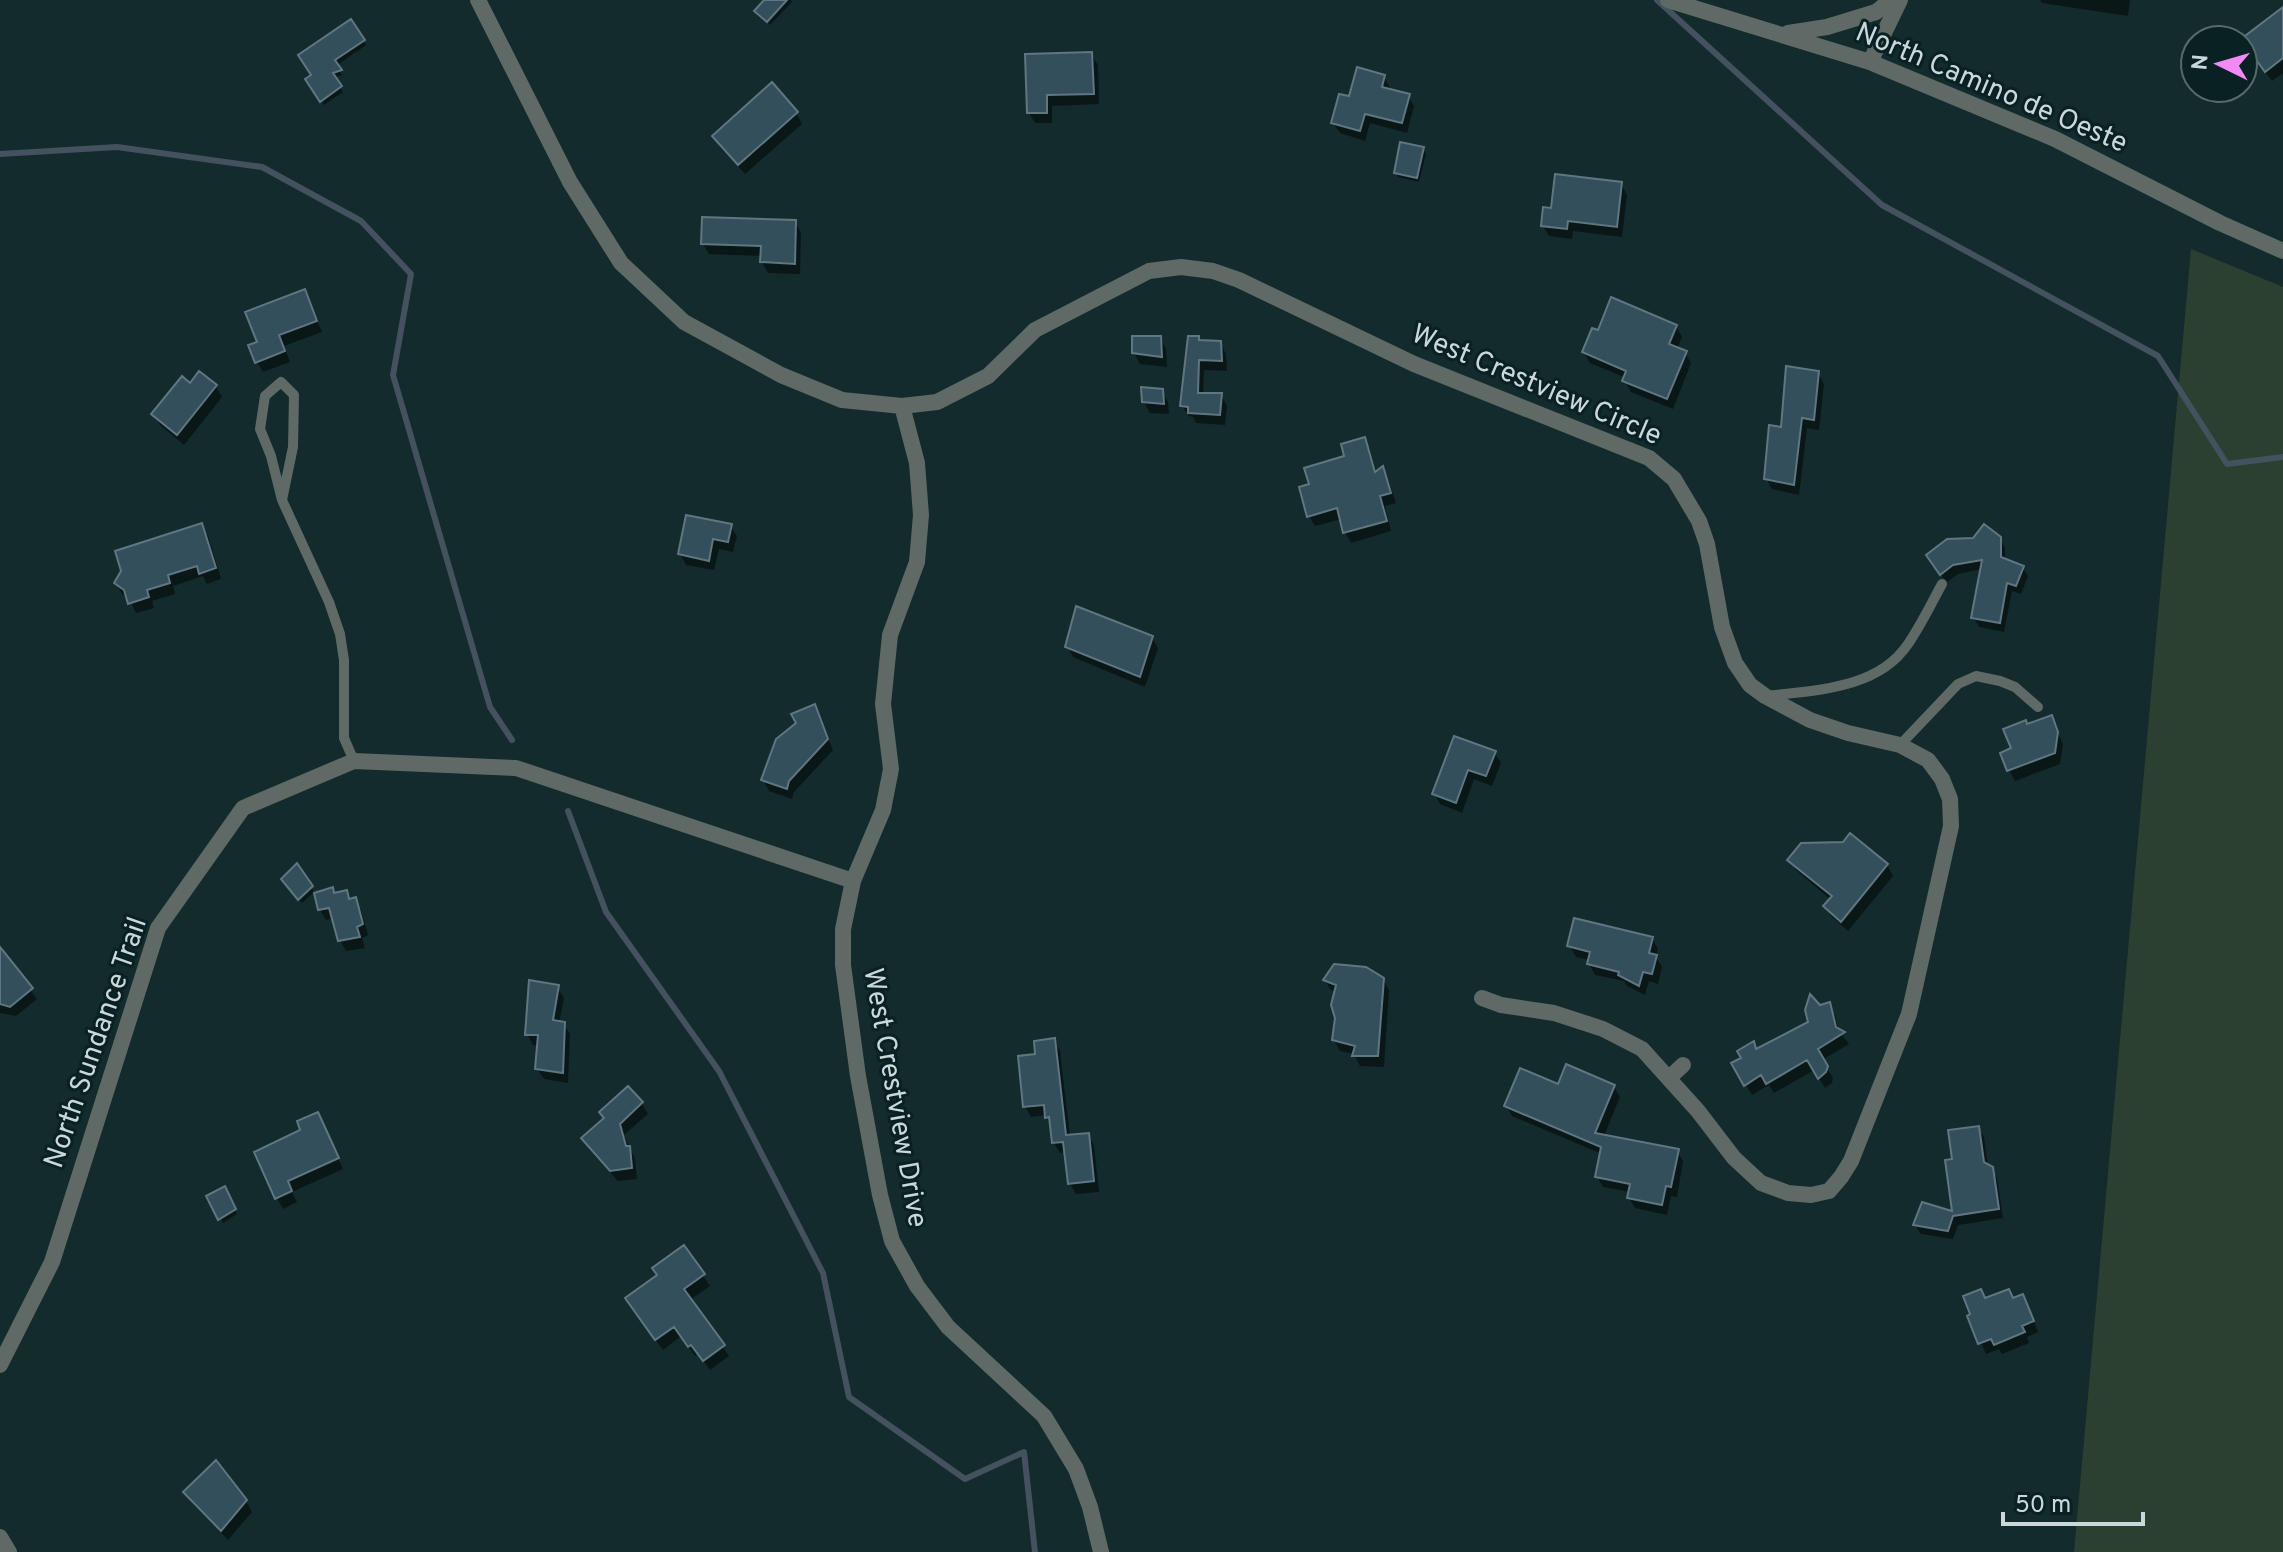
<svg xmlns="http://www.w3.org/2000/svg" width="2283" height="1552" font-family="Overpass,sans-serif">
	<rect width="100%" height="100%" fill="#132b2c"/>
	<path fill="#2b4030" d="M2191,249L2283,287V1552H2074Z"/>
	<path fill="#0007" d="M767,0H791L792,2L770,25L756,11Z
		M2040,0H2130L2128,16L2042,3Z
		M2283,10V73L2272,81L2249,50Z
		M351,22L366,45L336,66L342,75L334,78L343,92L324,105L307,80L314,76Z
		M1091,54L1098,65L1099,104L1052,106V123H1035L1029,113L1027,56Z
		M1384,77L1390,88L1389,91L1408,96L1414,106L1407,133L1370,123L1365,141L1340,133L1333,123L1350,99Z
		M796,113L802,124L745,174L720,147L714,136Z
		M1423,149L1426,154L1419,182L1398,177L1396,172Z
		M1621,184L1627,195L1622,237L1573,231L1572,239L1549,236L1543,226L1553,210Z
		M795,222L801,233L800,274L768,273L762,262V256L709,254L703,244Z
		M304,291L322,332L284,346L290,362L263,372L257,362L259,343Z
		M1676,326L1682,337L1677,349L1685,353L1691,363L1673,409L1631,392L1625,381L1626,378L1590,363L1584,352Z
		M1160,338L1166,349L1167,367L1140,364L1134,353Z
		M1200,342L1220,343L1226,354L1227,371L1204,370L1203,395H1221L1227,406L1225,425L1196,423L1193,417L1189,416L1182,406Z
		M1818,373L1824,384L1819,430L1807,428L1799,495L1772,489L1766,478L1783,429Z
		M216,387L222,397L184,445L160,425L154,414Z
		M1162,391L1168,402L1169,414L1150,413L1144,402Z
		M1364,440L1370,450L1377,473L1383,469L1388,479L1396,503L1385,506L1391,531L1351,543L1345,532L1342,519L1315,526L1309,516L1311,486L1347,458Z
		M202,526L208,536L221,579L207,584L203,576L173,586L175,594L152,601L154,608L136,613L129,598L122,594L116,583Z
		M730,526L737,536L733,552L719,549L714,570L686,565L680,554Z
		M2000,538L2005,548V561L2022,567L2028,576L2021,594L2012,591L2004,632L1979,627L1973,617L1982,569L1958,574L1947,582L1933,565Z
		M1152,638L1158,648L1145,687L1073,657L1067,646Z
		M814,706L833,750L794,792L792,799L769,791L763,780Z
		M2051,718L2063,744L2060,764L2015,781L2009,770L2013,750L2027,726Z
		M1456,739L1494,752L1501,763L1492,786L1474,779L1462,813L1440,804L1434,793Z
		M1790,860L1887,865L1893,876L1848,931L1832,917L1826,907L1831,900L1796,870Z
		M297,866L314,892L302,903L286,884Z
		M346,893L350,901L355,900L361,910L368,935L362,938L365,948L346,951L340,940L334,918L326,920L320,910L316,894L335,895Z
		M1652,938L1658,949L1656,957L1662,967L1658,984L1649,981L1645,995L1627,986L1624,981L1595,975L1589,964L1590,960L1576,957L1570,946Z
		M0,950L37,999L16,1016L0,1013Z
		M1383,979L1389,990L1384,1067L1360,1066L1354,1054L1340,1051L1334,1040L1336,992L1331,990L1325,980Z
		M557,987L564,998L559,1023H563L570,1034L568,1083L544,1079L537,1069L539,1045H533L527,1034Z
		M1829,1005L1835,1015L1839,1031L1849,1044L1822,1060L1833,1078L1832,1083L1825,1088L1814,1070L1774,1093L1769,1085L1752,1095L1734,1064L1743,1059L1753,1043L1758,1051L1810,1023L1820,1007Z
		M1054,1040L1060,1051L1070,1137L1088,1135L1094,1145L1099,1192L1076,1194L1070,1184L1067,1152L1060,1153L1054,1143L1052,1125L1047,1115L1031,1117L1025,1106L1037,1055Z
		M1559,1086L1614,1087L1620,1097L1604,1136L1677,1151L1683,1161L1677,1197L1671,1196L1667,1215L1635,1208L1629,1198L1630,1192L1603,1187L1597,1176L1602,1154L1512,1116L1506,1105Z
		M628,1089L642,1104L648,1114L624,1135L635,1159L637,1179L618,1181L589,1149L583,1139L605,1119Z
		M323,1125L343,1169L292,1192L297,1202L283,1209L277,1198Z
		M1978,1128L1984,1137L1988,1166L1997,1178L2003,1218L1958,1225L1953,1239L1921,1234L1915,1225L1955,1213V1161Z
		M224,1188L237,1214L223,1223L209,1197Z
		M684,1248L710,1286L690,1300L729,1356L710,1370L698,1354L695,1356L681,1336L663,1350L633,1309Z
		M1986,1300H2013L2028,1307L2038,1332L2027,1337L2029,1343L2002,1354L1999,1349L1986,1354L1969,1317Z
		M185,1492L246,1501L252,1512L228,1540L192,1503Z"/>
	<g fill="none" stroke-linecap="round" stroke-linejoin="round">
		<path stroke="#43525e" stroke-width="6" d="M1657,0L1882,205L2158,356L2227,464L2283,457
			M0,154L117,147L262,167L361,221L411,274L393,375L490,707L512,740
			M568,811L606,912L719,1071L823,1273L849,1397L965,1479L1024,1452L1035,1552"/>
	</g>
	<path fill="#324f5b" stroke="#607680" stroke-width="2" d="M764,0H787L767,22L754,11Z
		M2283,7V58L2265,72L2241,39Z
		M351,19L365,40L335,60L342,70L333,73L342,86L320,102L305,79L311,75L298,55Z
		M1092,52L1094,94L1047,95V113H1027L1025,54Z
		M1357,67L1385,75L1382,87L1410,94L1402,123L1365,114L1360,131L1331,123L1339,94L1349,96Z
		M772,82L798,112L738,165L712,136Z
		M1400,142L1424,147L1417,178L1394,173Z
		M1555,174L1622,182L1617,227L1568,221L1567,229L1541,226L1543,207L1551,208Z
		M702,217L796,220L795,264L760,262L761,246L701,244Z
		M305,289L317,321L279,335L285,351L255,363L248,345L257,342L245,312Z
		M1611,297L1677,325L1669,344L1687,351L1667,399L1622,381L1626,371L1582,352L1592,328L1598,330Z
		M1132,336H1161L1162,357L1132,353Z
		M1188,336H1199V340L1221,341L1222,361L1199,360L1198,393H1222L1220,415L1188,413V407L1180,406Z
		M1786,366L1819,371L1814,420L1802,418L1794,485L1764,479L1769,425L1781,427Z
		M199,371L217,385L177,435L151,414L182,376L190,383Z
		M1141,387L1163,389L1164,404L1142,402Z
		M1365,437L1375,472L1383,466L1391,493L1380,496L1387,521L1343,533L1337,508L1307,517L1299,487L1309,484L1304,468L1344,456L1341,444Z
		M686,515L732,524L728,542L713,539L709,561L678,554Z
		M202,523L216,568L199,574L197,566L168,575L170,583L147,590L149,597L128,604L124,590L114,583L121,571L115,551Z
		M1984,524L2001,537V557L2024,566L2016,586L2007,583L2000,623L1971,618L1982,560L1953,565L1940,575L1926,555L1947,539L1973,538Z
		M1076,606L1153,636L1140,677L1065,647Z
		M815,704L828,739L789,781L787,789L761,780L776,739L796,723L791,714Z
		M2052,715L2058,732L2055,753L2007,771L2000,753L2011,748L2003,729L2026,720L2027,724Z
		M1454,736L1496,751L1486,776L1468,770L1456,803L1432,794Z
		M1850,833L1888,864L1841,922L1823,906L1832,896L1787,860L1801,843L1843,842Z
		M297,863L313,886L298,900L281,879Z
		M333,887L334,893L347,890L349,899L356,897L363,924L357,927L360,937L338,941L329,908L318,910L314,893Z
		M1574,918L1653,937L1649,953L1657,955L1652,974L1643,972L1639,986L1618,975L1619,972L1587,964L1590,952L1567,946Z
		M0,947L33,988L10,1007L0,1004Z
		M1334,964L1366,967L1384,978L1378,1056H1352L1355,1046L1332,1040L1335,1018L1331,1005L1336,985L1323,980Z
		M529,980L559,985L553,1020L565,1022L563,1073L535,1069L538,1035H525Z
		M1810,994L1820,1005L1830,1002L1836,1027L1845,1032L1818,1049L1828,1066L1826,1072L1818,1079L1807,1060L1766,1084L1761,1075L1744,1086L1731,1063L1741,1058L1737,1051L1754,1041L1756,1049L1808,1022L1805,1010Z
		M1055,1038L1066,1135L1089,1133L1094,1181L1068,1184L1063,1142L1052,1143L1049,1117L1045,1118L1044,1105L1023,1107L1018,1056L1035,1054L1034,1041Z
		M1566,1064L1615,1085L1595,1133L1679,1149L1671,1187L1666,1186L1662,1205L1627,1198L1630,1184L1595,1177L1601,1147L1504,1106L1520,1068L1558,1084Z
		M628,1086L643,1102L620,1124L626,1146H630L632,1168L610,1171L581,1138L604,1118L599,1112Z
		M318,1112L339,1158L288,1181L292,1191L275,1199L254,1152L300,1130L297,1121Z
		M1979,1126L1984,1162L1993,1167L1999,1209L1953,1216L1948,1231L1913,1225L1922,1202L1952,1211L1945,1160L1952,1159L1948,1130Z
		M225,1186L236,1209L218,1220L206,1196Z
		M684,1245L705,1274L684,1289L725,1345L703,1361L691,1345L688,1347L674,1327L655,1340L625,1298L657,1275L652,1268Z
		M1981,1289L1985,1298L2009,1289L2013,1298L2023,1294L2034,1321L2022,1326L2025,1332L1994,1345L1991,1339L1978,1344L1967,1316L1970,1314L1963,1296Z
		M216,1460L247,1500L221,1531L183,1492Z"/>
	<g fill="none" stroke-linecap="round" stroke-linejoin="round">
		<path stroke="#5f6966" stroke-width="10" d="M282,500L271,456L260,429L265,396L281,382L294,395L293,447L282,500L329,602L340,634L344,660V738L354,761
			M1767,696C1816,690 1878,689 1908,644C1921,625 1931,604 1942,584
			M1900,745L1958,684L1976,676L2000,681L2015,687L2038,707"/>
		<path stroke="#5f6966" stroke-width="16" d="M478,0L570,182L621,263L684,322L781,375L842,400L902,406L937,402L988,376L1035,330L1149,271L1181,267L1213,271L1239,280L1414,364L1649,458L1674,479L1699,521L1707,544L1722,627L1735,663L1750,685L1765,696L1810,720L1848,733L1900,745L1928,760L1942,779L1950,799L1951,826L1909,1014L1851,1161L1841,1177L1829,1191L1811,1195L1788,1193L1761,1183L1734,1158L1698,1111L1642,1049L1603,1029L1554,1013L1501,1005L1482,998
			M902,406L917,463L921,515L917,562L890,635L883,704L891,769L883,810L853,881L843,929V965L858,1076L880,1195L892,1241L917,1286L948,1327L1044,1416L1076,1469L1090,1507L1101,1552
			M1669,1078L1683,1065
			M0,1365L52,1262L158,928L243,808L354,761L516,768L853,881
			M0,1537L9,1552"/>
		<path stroke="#5f6966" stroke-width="16" d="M1668,0L1870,62L2055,139L2220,223L2283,251
			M1788,33L1827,27L1876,12L1891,0
			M1870,62L1900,0"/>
	</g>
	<g text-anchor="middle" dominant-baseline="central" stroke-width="6" stroke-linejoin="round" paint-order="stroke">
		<g font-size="28" fill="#cad8d9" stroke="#092123">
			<text transform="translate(1991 89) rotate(23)">North Camino de Oeste</text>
			<text transform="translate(1536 386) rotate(23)">West Crestview Circle</text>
			<text transform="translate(97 1043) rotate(-71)">North Sundance Trail</text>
			<text transform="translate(894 1098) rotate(80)">West Crestview Drive</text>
		</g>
	</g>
	<g transform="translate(2219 64) rotate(275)"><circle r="38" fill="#092123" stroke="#566a6c" stroke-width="2"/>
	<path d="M0-6L14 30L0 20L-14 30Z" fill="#f18af4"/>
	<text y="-12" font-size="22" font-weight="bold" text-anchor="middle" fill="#cad8d9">N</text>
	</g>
	<path d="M2003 1512v12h140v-12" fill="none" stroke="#cad8d9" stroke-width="4"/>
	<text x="2015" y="1512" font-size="24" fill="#cad8d9" stroke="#092123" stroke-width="6" paint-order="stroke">50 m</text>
</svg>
